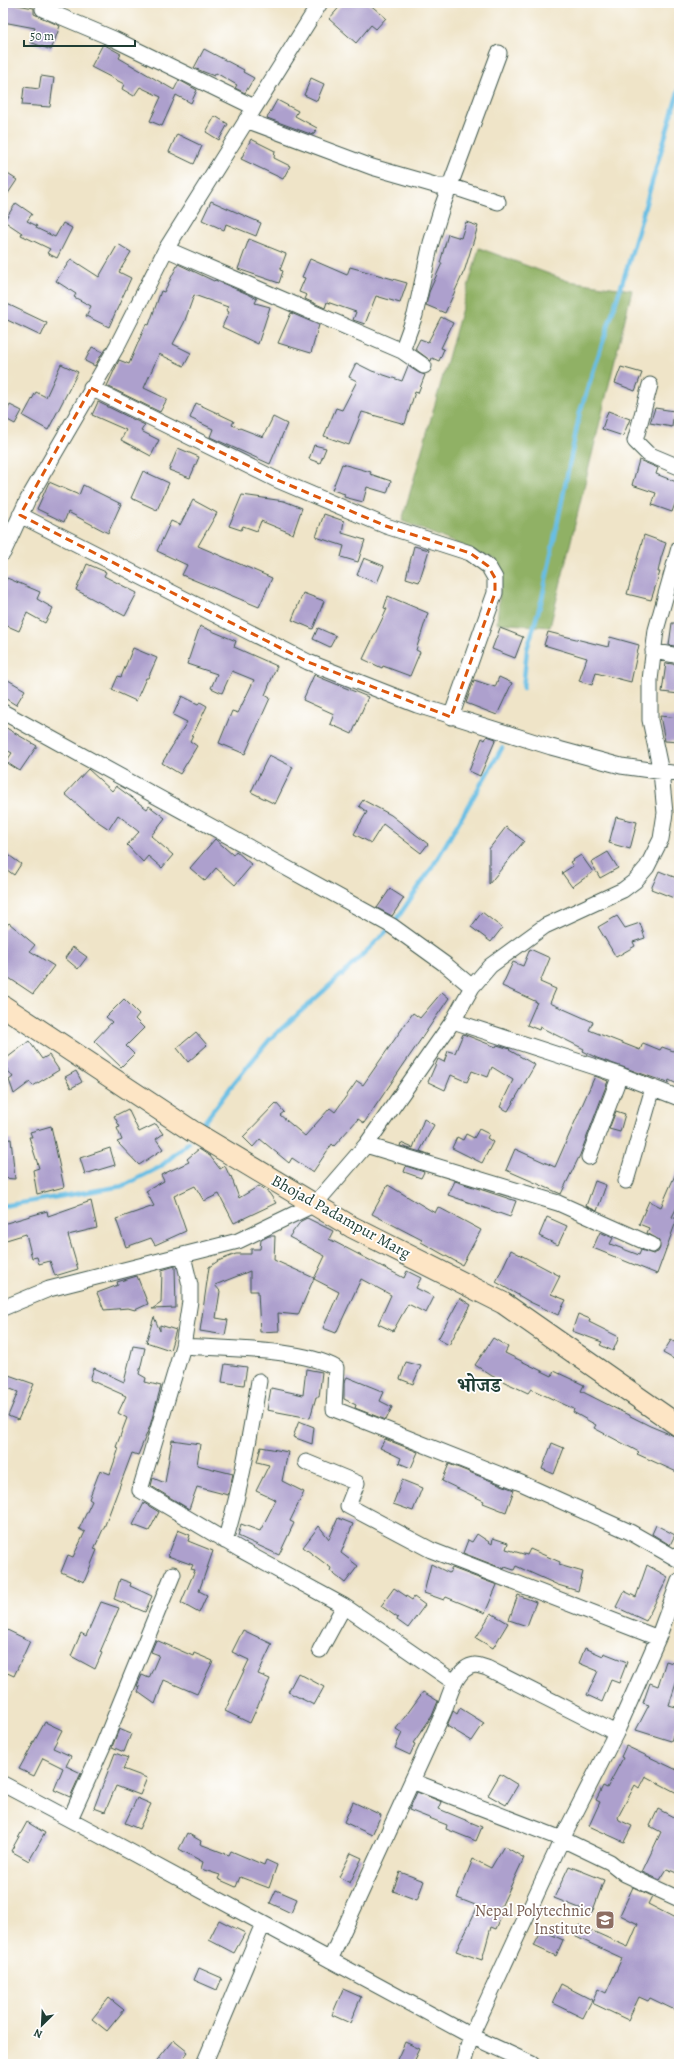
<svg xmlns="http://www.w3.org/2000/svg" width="682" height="2067" font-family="Alegreya,'Noto Serif Devanagari',serif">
	<rect width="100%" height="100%" fill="#fff"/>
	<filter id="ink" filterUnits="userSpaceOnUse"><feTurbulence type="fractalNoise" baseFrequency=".025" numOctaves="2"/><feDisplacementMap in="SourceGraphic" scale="8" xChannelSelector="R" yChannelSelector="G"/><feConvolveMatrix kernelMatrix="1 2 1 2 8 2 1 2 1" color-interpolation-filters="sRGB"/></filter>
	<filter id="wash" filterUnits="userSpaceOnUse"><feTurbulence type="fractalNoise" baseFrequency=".012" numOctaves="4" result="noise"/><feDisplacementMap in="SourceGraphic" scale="16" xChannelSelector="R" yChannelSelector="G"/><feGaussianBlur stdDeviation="0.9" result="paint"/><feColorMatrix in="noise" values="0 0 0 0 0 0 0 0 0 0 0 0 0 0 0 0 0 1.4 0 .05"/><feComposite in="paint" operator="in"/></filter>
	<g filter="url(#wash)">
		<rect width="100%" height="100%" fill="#efe4c8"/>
		<path fill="#90b165" stroke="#58774c" d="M479,248L568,281L632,290L550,627L497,623L501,575L496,560L402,521Z"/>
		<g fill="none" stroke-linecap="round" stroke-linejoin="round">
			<path stroke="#67bee4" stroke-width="4.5" d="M523,688L527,649L542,599L580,412L628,265L679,89
				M202,1125L233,1084L270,1039L347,970L392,926L433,866L502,748
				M3,1206L123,1186L160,1167L189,1142"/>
		</g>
		<g id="blocks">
			<path fill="#ada0cd" d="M6,3L34,8V14L60,26L51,50L30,42L35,28L3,22Z
				M343,3H368L386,18L376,29L371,25L356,43L329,19Z
				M103,44L121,54L119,58L174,90L179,80L197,90L191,103L176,95L162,126L150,121L161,97L140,87L134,96L122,89L124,84L91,67Z
				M204,49L244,70L243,72L254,78L245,93L235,88L237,85L216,73L214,76L194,68Z
				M41,76L54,78L50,107L22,105L24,87L39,89Z
				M311,78L324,84L317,101L304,95Z
				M277,100L298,111L295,116L317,128L313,135L267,118Z
				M215,116L228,124L219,140L206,132Z
				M177,134L202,146L194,164L169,152Z
				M251,139L275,151L274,158L290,166L283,179L241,159Z
				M3,171L17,180L3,201Z
				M211,201L261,223L256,236L226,224L224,230L202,220Z
				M16,203L32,214L27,221L37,226L36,228L55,237L63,223L72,228L57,258L47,253L50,249L21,235L22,233L4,221Z
				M466,222L478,226L465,269L445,313L426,305L429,292L442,263H440L448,234L461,238Z
				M249,239L286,254L280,270L283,271L279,283L238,269Z
				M118,244L131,252L119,272L131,278L109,327L86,316L91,306L74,297L76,294L56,281L71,259L99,277Z
				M310,259L347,275L350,267L407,283L400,303L376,296L365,324L353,320L356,312L327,302L325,308L305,299L307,295L299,292L305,278L302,277Z
				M178,264L214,281L215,280L250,295L257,299L255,303L270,307L258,344L222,327L229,312L226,310L228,307L194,295L184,323L173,344L191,353L184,366L159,354L144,388L167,399L160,412L107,386L119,360L129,364L146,324L149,325L161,291L164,292Z
				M3,302L47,323L41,336L3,318Z
				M291,313L319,325L311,353L278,343Z
				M441,317L453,323L441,348L444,349L439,361L432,358L431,361L415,349L420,339L428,342Z
				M92,347L103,352L95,366L85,361Z
				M356,363L372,371L402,381L408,366L419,373L425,375L418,393L415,392L405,424L362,412L349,445L324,436L336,408L342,410L357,381L349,377Z
				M61,364L78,372L48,430L23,416L36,392L46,397Z
				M621,367L642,373L635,391L615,383Z
				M98,402L145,425L141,431L159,440L151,456L121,440L126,430L92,415Z
				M196,403L234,421L232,425L263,437L273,417L287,424L270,464L210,437L213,429L190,418Z
				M10,405L22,411L15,424L4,418Z
				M655,408L674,411L672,427L650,423Z
				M608,411L630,419L623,436L602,429Z
				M314,445L326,448L320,463L309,459Z
				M178,448L199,457L190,478L169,470Z
				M639,460L658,468L656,474L679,483V493L672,512L652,505L656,493L632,485Z
				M342,464L371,472L370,474L391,481L387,493L367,487L363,502L344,497L345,494L332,490Z
				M143,471L169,483L157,510L131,498Z
				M49,482L79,495L83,485L121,504L108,533L68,512L64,522L37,509Z
				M242,495L284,501L302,508L293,534L261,521L257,531L243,526L241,530L229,526Z
				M193,500L217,513L198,546L272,578L259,607L182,575L187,565L157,551L171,521L180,525Z
				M324,514L344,521L342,533L365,540L358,562L341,557L344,546L316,537Z
				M644,535L666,543L661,558L658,572H660L651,600L627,594Z
				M414,546L429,550L419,582L406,578Z
				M364,558L384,566L377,583L357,575Z
				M87,564L106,572L104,576L137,593L125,616L76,590Z
				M7,578L40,592L37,599L53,608L45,623L27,613L19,631L3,624V587Z
				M303,593L324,601L313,629L292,620Z
				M388,596L428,613L416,650L420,652L410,676L383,666L382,668L363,659L387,609L384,608Z
				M672,623H679V647L669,645Z
				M200,626L236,641L234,647L277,666L265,695L270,698L245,754L219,743L232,711L238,713L254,680L232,671L222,693L211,688L217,674L187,664Z
				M318,628L336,636L330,647L313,639Z
				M500,628L523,637L515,658L492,649Z
				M548,632L608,647L610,637L639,645L631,682L596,673L592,685L579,681L587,658L544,645Z
				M133,648L157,658L148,678H146L136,701L112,690L118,676L121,677Z
				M666,663L679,665V694L662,692Z
				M314,675L368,697L352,734L330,724L334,714L303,700Z
				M3,677L25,690L16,705L3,697Z
				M499,677L512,683L497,715L466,703L474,680L495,687Z
				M182,696L198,704L200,702L207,706L190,741L197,746L180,774L162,763L187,722L173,715Z
				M660,716L679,718V742L665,741Z
				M3,726L37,746L20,771L6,762L12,753L3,748Z
				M487,736L496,739L480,776L469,771L482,738L485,740Z
				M269,755L293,767L275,804L251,792Z
				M88,769L112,791L116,786L147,809L149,806L165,818L151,836L173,855L162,868L148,856L143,862L127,845L139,832L118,815L109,829L94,819L65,794Z
				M363,800L391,815L428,844L421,853L383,824L371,843L354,834L367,812L359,806Z
				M616,817L637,822L630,849L609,843Z
				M506,827L524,841L489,884V849Z
				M215,839L233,855L236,851L252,865L235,885L216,868L205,881L190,868Z
				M3,851L21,864L14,875L3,867Z
				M608,852L618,868L600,878L591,862Z
				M581,855L593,872L572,887L562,873L573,866L570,862Z
				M659,871L679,879V900L651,889Z
				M390,889L404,898L392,916L377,908Z
				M482,912L502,928L491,942L471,927Z
				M617,916L625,928L640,923L645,938L633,942L635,946L616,957L598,927Z
				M9,923L35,945L30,951L54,966L33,994L3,974V930Z
				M73,947L87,957L78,969L65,958Z
				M530,949L550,958L540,982L556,989L550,1003L593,1022L589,1030L640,1050L643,1043L660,1050L662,1047L679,1053V1085L669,1080L668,1083L597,1058L583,1051L584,1049L540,1027L539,1030L527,1025L537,1002L502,986L513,962L523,966Z
				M442,992L449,998L364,1123L358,1119L334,1146L332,1144L313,1172L292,1158L289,1163L260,1139L253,1147L243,1137L276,1103L284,1112L280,1115L305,1136L330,1108L335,1112L357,1081L363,1085L413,1013L420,1018Z
				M124,999L139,1014L135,1019L144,1028L126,1046L134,1054L121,1067L94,1041L112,1022L106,1017Z
				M196,1032L207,1045L188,1062L177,1048Z
				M463,1034L496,1047L497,1045L510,1049L509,1050L535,1065L508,1111L500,1107L513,1080L492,1067L488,1077L472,1071L467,1082L451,1075L445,1090L428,1082L438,1059L444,1062L448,1051L455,1053Z
				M29,1041L42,1059L49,1055L59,1070L33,1086L30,1082L14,1094L9,1080L13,1077L3,1064V1061Z
				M76,1071L82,1082L71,1088L65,1077Z
				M595,1076L608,1081L580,1155L561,1194L506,1170L515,1149L555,1167Z
				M128,1109L139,1132L156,1124L163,1134L156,1139L163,1149L139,1165L117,1142L122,1140L117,1128L120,1127L114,1116Z
				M616,1111L625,1114L620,1132L609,1129Z
				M424,1119L434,1125L420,1151L431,1155L400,1146L401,1143L413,1148Z
				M51,1126L64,1187L37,1194L33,1170L39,1168L29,1137H32L30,1132Z
				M479,1129L489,1134L487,1138L493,1142L482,1163L452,1148L457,1137L463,1140L466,1134L474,1138Z
				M11,1139L15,1179L3,1178V1140Z
				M110,1148L115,1165L85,1174L80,1158Z
				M199,1149L210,1156L220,1169L225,1166L230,1177L231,1176L239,1198L259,1186L269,1193L276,1203L234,1223L219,1194L204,1201L195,1186L174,1196L186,1231L155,1245L151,1238L126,1247L116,1219L154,1206L146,1191L164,1181L161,1175L189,1162L187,1159Z
				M406,1166L424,1172L421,1178L404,1172Z
				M679,1166V1203L672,1217L677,1219L657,1274L593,1248L600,1232L613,1238L610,1244L639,1255L641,1250L653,1254L658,1252L660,1248L659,1240L647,1233L649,1228L639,1224L649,1201L661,1207Z
				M455,1181L516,1201L510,1217L448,1195Z
				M595,1181L606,1185L597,1211L586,1206Z
				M388,1185L435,1213L438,1207L481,1230L462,1265L421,1242L422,1240L372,1214Z
				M91,1201L97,1228L68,1235L78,1269L55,1276L50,1261L39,1264L37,1257L32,1258L26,1234L3,1241V1224L47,1211L48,1216Z
				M547,1217L567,1226L558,1245L539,1236Z
				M307,1218L333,1231L329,1239L404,1278L407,1271L421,1278L416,1288L434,1297L426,1313L408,1304L393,1331L378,1324L391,1295L361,1279L336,1333L323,1328L339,1292L314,1279L325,1256L289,1237L301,1221Z
				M269,1236H275L274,1260L314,1278L298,1315L278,1313L279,1331L260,1332L258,1291H250V1271L215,1285L220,1291L216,1318L228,1320L225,1335L200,1331L209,1267L218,1261L236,1254H251V1249H260L261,1240Z
				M511,1250L560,1276L551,1294L566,1300L558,1315L530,1302L496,1282Z
				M175,1266L176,1308L152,1309L161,1303L162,1270Z
				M137,1276L148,1304L135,1310L128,1308L104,1310L97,1293L118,1285L117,1282Z
				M460,1298L471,1305L449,1345L438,1339Z
				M578,1314L590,1319L589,1322L619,1337L613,1351L600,1345L602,1342L572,1331Z
				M154,1317L160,1331V1325L176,1330L170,1350L146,1342Z
				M493,1338L508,1347L505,1353L552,1376L554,1371L584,1385L581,1391L650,1426L679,1438V1473L637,1454L639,1452L594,1428L596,1425L573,1412L574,1409L531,1389L528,1393L492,1376L475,1365Z
				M671,1340L679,1345V1362L663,1353Z
				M133,1346L145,1348L139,1374L146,1378L145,1382L161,1386L150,1426L138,1455L132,1453L105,1525L94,1549L97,1550L84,1582L61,1572L68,1555L73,1557L85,1532L79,1529L92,1501L89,1499L100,1470L110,1474L119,1448L116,1447L127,1418L118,1413L126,1396L90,1380L94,1368L124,1382Z
				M406,1362L421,1366L413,1384L400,1379Z
				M225,1364L247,1367L244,1385L222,1382Z
				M306,1369L322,1372L319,1397H316L310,1418L267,1410L271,1388L303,1395Z
				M3,1373L34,1384L18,1420L8,1416L18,1392L3,1386Z
				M347,1377L384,1392L380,1401L392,1407L386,1420L355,1408L356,1405L344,1399V1383Z
				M299,1421L314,1427L312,1444L293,1437Z
				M385,1439L418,1452L411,1468L399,1463L401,1458L380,1448Z
				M172,1440L200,1444L197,1465L233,1474L228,1495L197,1487L189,1509L151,1486L153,1478L165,1483Z
				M552,1443L564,1448L554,1474L542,1469Z
				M261,1447L288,1452L282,1481L304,1492L290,1521L294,1523L279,1555L238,1536L241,1524L260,1531L276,1500L256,1491L269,1465L257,1462Z
				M449,1464L514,1490L506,1512L483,1503L484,1501L442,1481Z
				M402,1480L422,1488L413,1511L393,1504Z
				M144,1503L159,1512L149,1531L133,1525Z
				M338,1518L353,1524L341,1553L358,1566L345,1583L330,1571L331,1568L303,1547L319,1526L329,1539Z
				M656,1525L675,1535L670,1545L652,1534Z
				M178,1530L190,1535L188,1541L213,1551L199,1591L207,1595L199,1613L181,1603L195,1570L191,1569L193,1565L168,1556Z
				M477,1534L492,1544L493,1538L508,1543L506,1549L527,1555L530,1549L560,1562L559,1565L583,1572L578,1591L558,1585L516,1566L514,1570L505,1567L504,1569L463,1553L468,1540L472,1542Z
				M431,1564L449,1573L452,1568L497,1585L485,1613L446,1597L444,1600L424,1593Z
				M647,1565L668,1577L646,1621L616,1607L624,1591L636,1597Z
				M120,1579L131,1583L130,1586L152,1596L145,1612L114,1599Z
				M394,1588L412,1600L414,1597L425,1605L408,1628L397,1620L398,1618L381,1606Z
				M518,1595L536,1602L527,1626L509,1620Z
				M101,1602L119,1608L100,1652L102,1653L95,1669L71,1656L81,1633L86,1636Z
				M491,1613L508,1623L493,1648L476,1638Z
				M3,1628L30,1641L14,1676L3,1671Z
				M243,1630L272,1644L258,1674L270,1679L250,1723L225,1711L249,1660L232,1652Z
				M156,1640L193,1656L194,1653L213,1661L197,1694L164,1680L155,1704L138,1692L140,1687L137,1686L142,1675L149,1678L159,1655L151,1652Z
				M585,1648L603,1656L604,1653L627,1662L619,1683L611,1680L602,1702L587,1695L598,1671L579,1663Z
				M666,1661L679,1665V1674L669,1705L679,1708V1724H677L671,1741L636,1730L649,1705L643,1703L650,1683L658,1686Z
				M298,1673L324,1687L314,1705L288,1692Z
				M423,1692L438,1701L432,1716L413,1743L415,1744L410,1755L395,1748L402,1733L396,1729Z
				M460,1708L484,1723L472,1741L447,1726L453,1711L457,1714Z
				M45,1722L62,1730L53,1748L71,1756L66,1766L81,1773L70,1797L54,1790L63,1768L43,1758L34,1776L19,1769Z
				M119,1729L131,1734L124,1752L112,1747Z
				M626,1746L679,1771V1794L645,1776L639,1788L635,1785L618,1817L619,1820L632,1826L624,1842L589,1826L600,1802L596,1800L603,1786L607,1788L623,1758L621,1757Z
				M115,1753L128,1758L123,1769L147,1778L140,1795L116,1786L105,1812L94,1808Z
				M500,1774L518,1785L506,1805L488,1795Z
				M417,1792L442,1802L439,1809L482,1827L476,1841L446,1829L447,1825L409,1810Z
				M137,1798L151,1804L139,1829L125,1823Z
				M353,1802L381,1815L372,1835L344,1822Z
				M658,1809L679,1820V1874L667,1869L660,1880L642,1872L661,1832L650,1826Z
				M27,1822L45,1833L29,1861L11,1851Z
				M187,1833L201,1841L200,1844L229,1855L231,1851L264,1865L266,1860L277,1865L269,1888L240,1877L236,1887L218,1879L220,1875L201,1869L203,1862L179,1849Z
				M504,1846L524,1858L499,1911L503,1913L496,1929L491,1927L482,1960L456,1951L478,1906L457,1898L473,1859L491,1868Z
				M351,1853L362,1858L350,1883L339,1877Z
				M569,1866L604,1880L592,1913L554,1898Z
				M400,1872L424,1881L417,1900L393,1891Z
				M633,1887L652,1896L648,1904L679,1920V2012L650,1998L648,2001L639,1997L628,2020L592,2003L598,1989L606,1993L622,1958L574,1936L579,1925L628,1947L638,1924L620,1915Z
				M276,1890L297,1899L291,1913L270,1903Z
				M219,1920L245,1933L234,1953L209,1940Z
				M542,1930L563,1940L556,1956L534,1946Z
				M199,1968L222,1978L217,1990L194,1980Z
				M561,1984L592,2000L583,2018L552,2003Z
				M343,1989L361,1997L350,2023L332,2015Z
				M109,1998L124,2010L107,2031L92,2019Z
				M173,2040L188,2052L179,2064H154Z
				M405,2042L420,2049L413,2064H395Z"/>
		</g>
	</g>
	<g filter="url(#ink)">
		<use href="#blocks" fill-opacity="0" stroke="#3e564a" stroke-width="1"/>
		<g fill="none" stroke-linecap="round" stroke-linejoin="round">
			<g stroke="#3e564a" stroke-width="17">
				<path id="street" d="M43,9L114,39L254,107
					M246,120L372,167L438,186H450L498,202
					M166,249L402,351L424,366
					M402,351L415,315L431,243L442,207L499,53
					M650,385L635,441L648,454L679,467
					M91,388L275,479L386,526L470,553L488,566L495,578V593L451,717
					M20,515L308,662L417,705L551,747L621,766L679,774
					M3,553L28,499L117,346L166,249L320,3
					M653,651L679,656
					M3,712L392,926L446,965L472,987
					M453,1021L620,1075L679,1098
					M366,1145L558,1203L652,1245
					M589,1157L620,1075
					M626,1181L653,1088
					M183,1256L190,1285V1301L183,1346L140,1490L241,1550L344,1606L454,1682
					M3,1308L49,1289L238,1241L315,1204L366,1145L453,1021L472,987L490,966L545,926L623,890L635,881L647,867L661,839L665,813L661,772L650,720V680L656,630L679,548
					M183,1346C224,1349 302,1348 336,1368L334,1409L521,1483L630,1532L679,1560
					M306,1462L357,1483L348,1506L431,1550L658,1638
					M225,1541C241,1488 250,1435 259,1381
					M320,1650L344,1606
					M412,1781L562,1839L610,1862L625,1874L679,1899
					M3,1784L101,1836L471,2036L562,1839L616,1733L658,1638L679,1581
					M70,1819L102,1748L173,1574
					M330,1960L444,1711C449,1697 456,1667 475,1665C478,1665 484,1667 487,1668L616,1733
					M204,2064L263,1924
					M463,2064L471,2036L532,2064"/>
			</g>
			<g stroke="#3e564a" stroke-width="23">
				<path id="secondary" d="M3,1006L192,1131L352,1227L503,1303L679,1426"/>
			</g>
			<use href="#street" stroke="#fff" stroke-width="15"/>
			<use href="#secondary" stroke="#fde5c5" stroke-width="21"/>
		</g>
	</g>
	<path fill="none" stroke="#de580e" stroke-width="3" stroke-dasharray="8 5" stroke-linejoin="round" d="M91,388L275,479L386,526L470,553L488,566L495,578V593L451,717L308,662L20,515Z"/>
	<defs>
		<g id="university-square" transform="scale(1)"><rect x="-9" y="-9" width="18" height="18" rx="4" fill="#8d6e63" stroke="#fff"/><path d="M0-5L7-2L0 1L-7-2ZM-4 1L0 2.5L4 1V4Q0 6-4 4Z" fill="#fff"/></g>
	</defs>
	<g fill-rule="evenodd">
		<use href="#university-square" x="605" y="1920"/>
	</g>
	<g text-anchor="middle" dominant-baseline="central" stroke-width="3.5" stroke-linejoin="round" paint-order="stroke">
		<g font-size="16" fill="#1f3d34" stroke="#fff">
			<text transform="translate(341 1217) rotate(29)">Bhojad Padampur Marg</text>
		</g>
		<g font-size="16" fill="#785e54" stroke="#fff" text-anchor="end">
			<text x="591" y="1911">Nepal Polytechnic<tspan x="591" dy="18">Institute</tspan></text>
		</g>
		<g font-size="20" font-weight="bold" fill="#1f3d34" stroke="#fff">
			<text x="479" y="1385">भोजड</text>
		</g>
	</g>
	<rect width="682" height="2067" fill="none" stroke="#fff" stroke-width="16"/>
	<g transform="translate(42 2025) rotate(204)" stroke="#ffffff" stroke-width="3" paint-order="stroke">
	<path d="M0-3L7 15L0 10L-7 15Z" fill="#1f3d34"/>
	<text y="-6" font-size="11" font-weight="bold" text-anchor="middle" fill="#1f3d34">N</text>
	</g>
	<path d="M24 40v6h111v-6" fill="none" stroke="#1f3d34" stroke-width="2"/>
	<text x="30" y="40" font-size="12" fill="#1f3d34" stroke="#ffffff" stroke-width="3" paint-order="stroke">50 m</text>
</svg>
